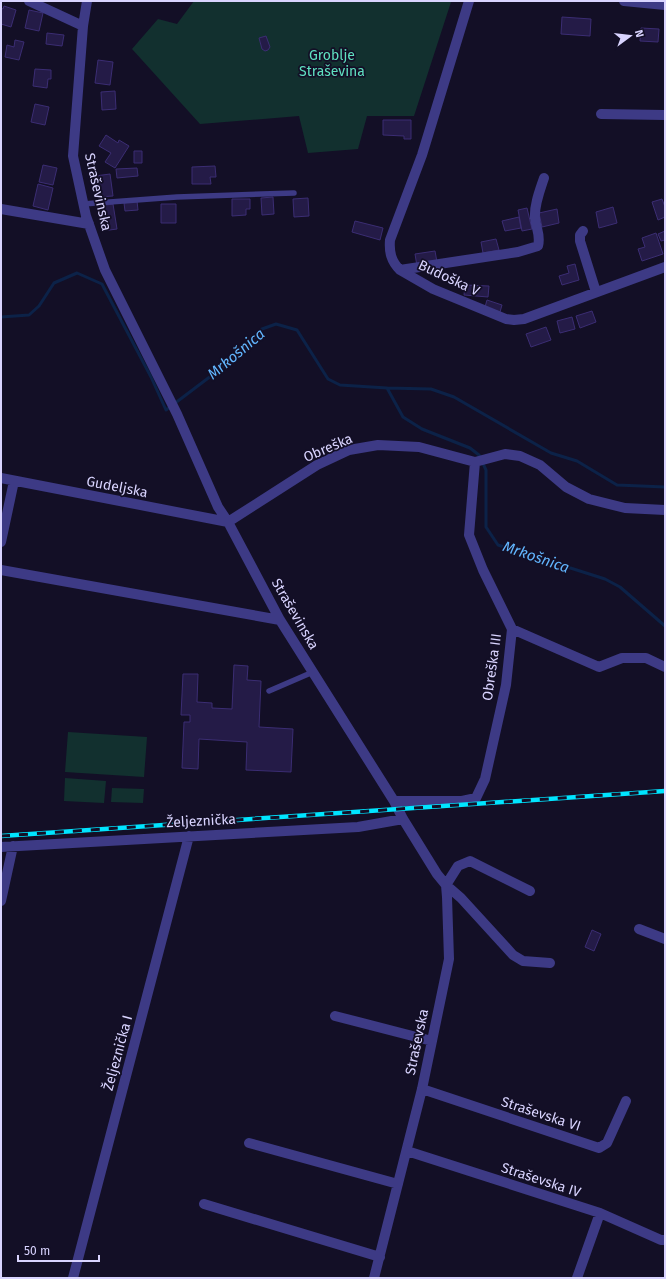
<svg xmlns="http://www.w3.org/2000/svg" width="666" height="1279" font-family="'Fira Sans',sans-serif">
	<rect width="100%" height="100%" fill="#130f26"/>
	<path fill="#12302f" d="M194,1H450L451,2L414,116H367L358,149L308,153L299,116L200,124L132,49L158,19L177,24Z
		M68,732L147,737L144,777L65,772Z
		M65,778L106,781L104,803L64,801Z
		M112,788L144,789L143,803L111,802Z"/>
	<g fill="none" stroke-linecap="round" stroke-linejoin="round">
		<path stroke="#0c2248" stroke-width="3" d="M1,317L29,315L39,306L54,283L77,273L102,284L151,377L166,410L240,354L262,329L276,324L297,330L328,379L340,385L387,388L403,417L422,429L470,448L479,455L486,470V527L498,545L605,579L620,587L665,626
			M387,388L431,389L454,397L551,453L577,461L617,485L665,487"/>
	</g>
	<path fill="#241b47" stroke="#3b2d73" d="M4,6L16,10L11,27L1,24V8L3,9Z
		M29,10L43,13L39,31L25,28Z
		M562,17L591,19L590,36L561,34Z
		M641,28L659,29L658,42L640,41Z
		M47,33L64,35L62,46L46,44Z
		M266,36L270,47L268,50L265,51L262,49L259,38Z
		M15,40L24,42L19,60L5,57L7,45L14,47Z
		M98,60L113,62L110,85L95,83Z
		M35,69L51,70V79H48L47,88L33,86Z
		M115,91L116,109L102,110L101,92Z
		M35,104L49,107L45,125L31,122Z
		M383,120H411V139H404V136L383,135Z
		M106,135L118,143L119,140L129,146L115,168L105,162L111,153L99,146Z
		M134,151H142V163H134Z
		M43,165L57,168L53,185L39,182Z
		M215,166L216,177H210L211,184H192V167Z
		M137,168L138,176L117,178L116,169Z
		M110,174L113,196L97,197L95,176Z
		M38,184L53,188L48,210L33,206Z
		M273,197L274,214L262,215L261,198Z
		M308,198L309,216L294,217L293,199Z
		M232,199H250V209H246V215L232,216Z
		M662,199L665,207V217L658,220L652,202Z
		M137,201L138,210L125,211L124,203Z
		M113,204L117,229L102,231L98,206Z
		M161,204H176V223H161Z
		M613,207L617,223L599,228L596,212Z
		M527,208L532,229L522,231L518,210Z
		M557,209L559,223L542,227L539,213Z
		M519,217L521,228L505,231L502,221Z
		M355,221L383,228L380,240L352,232Z
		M665,231V240L661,241L658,234Z
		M656,233L663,254L642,261L638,249L645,247L642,238Z
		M496,239L499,250L483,253L481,242Z
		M435,251L437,262L417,266L415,254Z
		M575,264L579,280L562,285L559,276L569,273L567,266Z
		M465,285L489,286L488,297L464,295Z
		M487,300L502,305L500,312L485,307Z
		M592,311L596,322L580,328L576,316Z
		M572,317L575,329L560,333L557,321Z
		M546,327L551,340L531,347L526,334Z
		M234,665L248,666L247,680L261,681L259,727L293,729L291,772L246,770L247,742L199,739L198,769L182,768L184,722H190V715H181L183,674H198L197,702L212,703V708L232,709Z
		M592,930L601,934L594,951L585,947Z"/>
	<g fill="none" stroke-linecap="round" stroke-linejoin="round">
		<path stroke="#3d3a85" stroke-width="5.5" d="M83,204L177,197L294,193
			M269,691L313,672"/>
		<path stroke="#3d3a85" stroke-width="10" d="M29,1L83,26
			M87,1L83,26L73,156L86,216L105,270L177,414L218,507L228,522L280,620L394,801L403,819L437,874L446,885L447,897L449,959L422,1089L374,1278
			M469,1L422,155L390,240C389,252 391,261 400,270L433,289L506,319L514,320L524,319L665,267
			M624,1L665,5
			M601,114L665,115
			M1,209L89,224
			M583,231L580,235V241L596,292
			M400,270L518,252L538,246C541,235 536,229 535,218C534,205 540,190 544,178
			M475,462L505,454L520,456L540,465L566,487L589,499L625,508L665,510
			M1,478L228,522L317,465L349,450L378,445L419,447L475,462
			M1,542L14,481
			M1,570L280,620
			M512,629L599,667L622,658H646L665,667
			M394,801H462L476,798L485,779L506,685L512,629L483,570L469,535L475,462
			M1,847L358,827L403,819
			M530,891L470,861L458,866L446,885L461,898L513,955L523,961L550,963
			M1,901L13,846
			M639,929L665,939
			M335,1016L432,1041
			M422,1089L599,1148L607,1143L626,1101
			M249,1143L398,1184
			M407,1151L600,1213L661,1240H665
			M204,1204L380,1257
			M73,1278L189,836
			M577,1278L600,1213"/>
		<g stroke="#00e5ff" stroke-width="4.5">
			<path id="rail" d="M1,836L665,791"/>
		</g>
		<use href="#rail" stroke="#130f26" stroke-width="3" stroke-dasharray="9" stroke-linecap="butt"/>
	</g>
	<g text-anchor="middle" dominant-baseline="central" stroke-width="3.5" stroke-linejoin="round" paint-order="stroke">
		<g font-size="14" fill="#5fe0c0" stroke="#130f26">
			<text x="332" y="55">Groblje<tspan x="332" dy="16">Straševina</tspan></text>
		</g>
		<g font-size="14" fill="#d9d4ff" stroke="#130f26">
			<text transform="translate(98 192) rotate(77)">Straševinska</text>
			<text transform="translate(449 278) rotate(25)">Budoška V</text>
			<text transform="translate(328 448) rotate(-23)">Obreška</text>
			<text transform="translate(117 487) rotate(11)">Gudeljska</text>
			<text transform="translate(295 614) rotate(60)">Straševinska</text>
			<text transform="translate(492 667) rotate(-82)">Obreška III</text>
			<text transform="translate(201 821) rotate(-3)">Željeznička</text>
			<text transform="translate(417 1042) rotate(-78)">Straševska</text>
			<text transform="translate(118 1053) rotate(-75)">Željeznička I</text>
			<text transform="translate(541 1114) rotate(18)">Straševska VI</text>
			<text transform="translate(541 1180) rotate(18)">Straševska IV</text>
		</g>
		<g font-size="15" font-style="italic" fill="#62b6ff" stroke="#130f26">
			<text transform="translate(236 354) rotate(-40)">Mrkošnica</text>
			<text transform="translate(536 557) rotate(19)">Mrkošnica</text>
		</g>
	</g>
	<rect width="666" height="1279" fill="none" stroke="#d9d4ff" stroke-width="4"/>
	<g transform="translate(630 36) rotate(75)" stroke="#130f26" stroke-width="3" paint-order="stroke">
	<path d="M0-3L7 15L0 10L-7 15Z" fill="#d9d4ff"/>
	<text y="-6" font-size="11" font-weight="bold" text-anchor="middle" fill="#d9d4ff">N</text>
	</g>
	<path d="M18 1255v6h81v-6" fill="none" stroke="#d9d4ff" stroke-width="2"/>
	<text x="24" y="1255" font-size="12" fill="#d9d4ff" stroke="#130f26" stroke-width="3" paint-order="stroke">50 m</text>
</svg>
